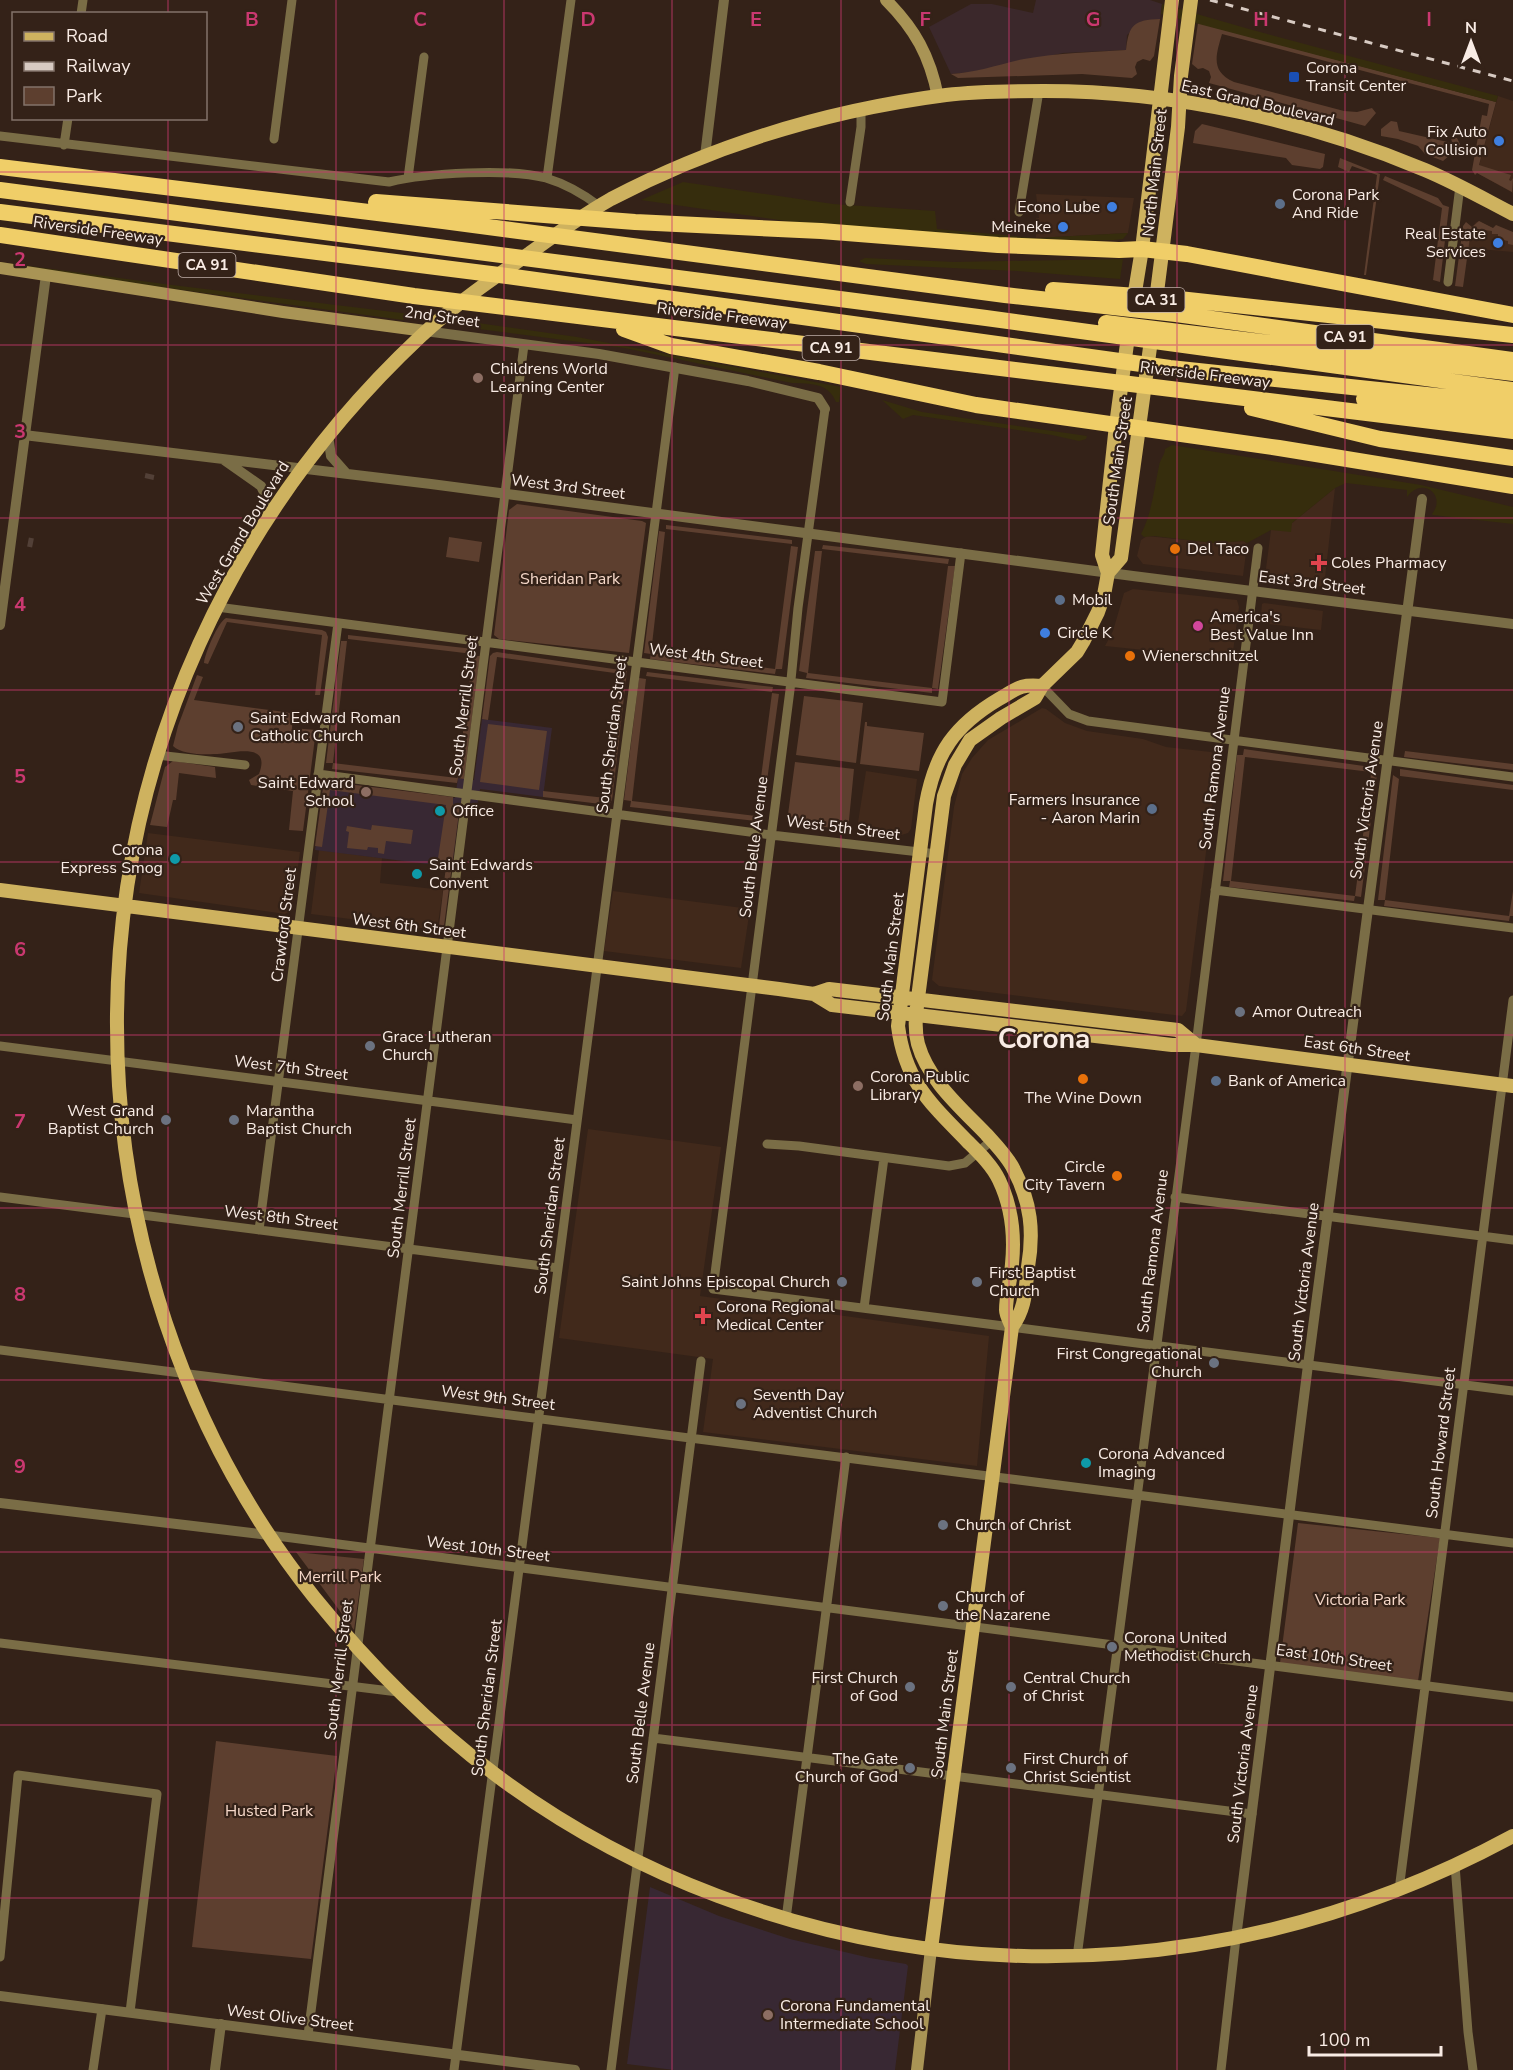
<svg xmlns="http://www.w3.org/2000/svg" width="1513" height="2070" font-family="'Nunito Sans',sans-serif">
	<rect width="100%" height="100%" fill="#342218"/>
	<path fill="#41291b" d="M1498,96L1513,101V193L1477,173Z
		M1036,194L1134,198L1128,233L1036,238V218H1039Z
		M1479,221L1513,239V252L1468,248L1470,230L1476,222Z
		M1335,488L1324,587L1271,580L1265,576L1271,530L1292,523Z
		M1147,536L1214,543L1244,541L1249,546L1248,552L1246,553L1243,576L1143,564L1137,556L1141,540Z
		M1133,589L1237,600L1239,607L1232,659L1105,646L1113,631L1124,593Z
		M1264,603L1323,611L1321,630L1260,623L1262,604Z
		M1042,708L1046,709L1065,723L1087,731L1143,739L1166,747L1211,752L1218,757L1186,1011L1182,1016L939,986L932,980L954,807L962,774L972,758L988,740Z
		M866,771L917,779L911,829L908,833L898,836L861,832L857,829Z
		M148,833L300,852L292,910L285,914L139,893Z
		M319,850L382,858L380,883L443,890L437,930L311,914Z
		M613,891L750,909L741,968L604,951Z
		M588,1129L721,1147L700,1296L989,1336L977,1466L703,1432L713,1359L559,1338Z"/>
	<path fill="#3b282b" d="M1036,0H1150L1162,4L1160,19L1143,21L1127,35L1126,50L1063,53L972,72L951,74L929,27L971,4H992L1033,13Z"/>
	<path fill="#382833" d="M482,719L552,728L543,797L480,789L477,807L460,805L452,867L315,850L323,788H329L331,782L455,798L458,778L474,780Z
		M650,1887L719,1916L790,1939L870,1958L906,1964L908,1966L895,2070H674L627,2064Z"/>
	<path fill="#5d3f2f" d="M1160,19L1154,56L1150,61L1143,59L1137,62L1135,67L1137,74L1132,78L1082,74L958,78L951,74C976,73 1000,64 1024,59C1058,53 1092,52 1126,50C1129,24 1134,20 1160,19Z
		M1198,23L1496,102L1479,165L1511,175L1509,180L1511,181L1513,178L1512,192L1477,173L1475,175L1472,170L1482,115L1487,116L1489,104L1222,34C1216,55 1210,71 1234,82L1344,111L1357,112L1372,108L1376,113L1365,126L1209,83L1211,77L1209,71L1203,68L1198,69L1192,64Z
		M1391,121L1397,122L1399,131L1452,143L1451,137L1457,138L1460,144L1452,157L1450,155L1443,161L1425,154L1418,146L1398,139L1381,136V129Z
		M1202,124L1325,154L1323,167L1320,169L1292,165L1286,158L1193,143L1195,131Z
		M1340,158L1380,174L1366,275H1364L1377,175L1352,166L1349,172L1338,167Z
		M1385,176L1438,198L1443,205L1449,207L1440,282L1433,280L1442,208L1383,180Z
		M1479,221L1493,228L1496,225L1513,232V248V245L1508,244V241L1503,240V238L1498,237V234H1492V231L1475,229L1474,237H1470L1463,287L1455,286L1463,226L1466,222L1472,227Z
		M517,504L642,521L646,523L629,653L499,639L494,635L509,510Z
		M666,525L792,540V544L666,529Z
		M659,531L665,532L651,653L775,669L791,546L798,547L782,669H776L775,674L650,659L651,654L644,653Z
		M449,537L482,542L479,562L446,557Z
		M823,545L949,559L948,564L822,549Z
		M815,551H822L808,673L932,688L948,566H955L938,689L932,688V693L806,678L807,673L799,671Z
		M226,618L322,630L326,632L328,637L320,695H315L322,635L227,622L208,664L204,663C205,653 218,622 226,618Z
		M348,635L474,649L473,654L348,639Z
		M341,641H347L333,763L457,778L473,656H480L464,779L458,778L457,783L332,769L333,763H326Z
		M497,652L627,671L612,800L609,805L543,797V791L606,798L622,674L497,657L488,720L482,719L490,656L493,653Z
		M647,672L773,687L772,692L646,676Z
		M197,675L203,677L194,700L285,712L293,714L292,728L316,730L303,831L289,830L293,791L251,785L249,780L259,774C272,740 231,754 214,754C202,755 181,754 173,746L178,726Z
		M639,678L646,679L632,801L756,816L772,693L779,694L762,817L756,816V821L630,807L631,801L624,800Z
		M804,696L863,703L856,763L796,755Z
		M865,722H867V726L924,733L919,771L860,764Z
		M488,724L547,731L539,790L480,782Z
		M1244,749L1371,767V772L1245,757L1231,881L1355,896L1371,774H1377L1361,897L1355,896L1354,901L1229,887L1230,881H1223L1237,755H1243Z
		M1405,751L1513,764V770L1404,757Z
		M173,761L215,767L216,778L179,773L176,800H173L167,827L150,825L165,767Z
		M795,762L854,769L848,830L787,822Z
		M1400,769L1513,785V790L1400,776Z
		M1393,775L1399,779L1385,900L1509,916L1513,891V916H1510L1509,921L1384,906L1385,900H1378Z
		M331,782L453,797V804L460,805L444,926H439L446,866L437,865L446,805L330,790L322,847L315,846L323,788H329Z
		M372,825L413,830L411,844L386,841L384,854L378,853V848L368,847L367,850L347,848L349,832L346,831L347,826L371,830Z
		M1298,1523L1440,1538L1418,1681L1280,1663Z
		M296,1552L364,1559L354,1630Z
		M216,1741L337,1756L311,1959L192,1947Z"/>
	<path fill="#362d0d" d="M1162,4L1249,29L1498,96L1496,102L1161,14Z
		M683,182L833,204L935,211L937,229L1036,238L1128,233L1123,239L1114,240L1014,243L828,227L641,200Z
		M865,258L954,262L1123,259L1120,279L1017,271L866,264L859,261Z
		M0,262L164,284L418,315L406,317L403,320L0,265Z
		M463,321L577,337L841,387L839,402H836C828,382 810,384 792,383L625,348L471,328L466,325Z
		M882,400L922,412L1087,436L1086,439L1079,441L1052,435L913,415L903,419Z
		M1172,445L1421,485L1513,507V524L1433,515L1432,514C1447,495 1422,476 1407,497V490L1346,483L1335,488L1292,523L1291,532L1271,530L1247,543L1243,541L1214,543L1154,536L1144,537L1141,534C1152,513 1154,489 1159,466C1160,459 1165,455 1165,449Z"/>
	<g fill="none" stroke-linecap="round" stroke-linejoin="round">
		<path stroke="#524037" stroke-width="9" stroke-dasharray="9 4.5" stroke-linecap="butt" d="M149,479L150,474
			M28,542L33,543"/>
		<path stroke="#7a6d46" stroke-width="9" d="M81,14L83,0
			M0,136L389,182C427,173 509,168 546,178C566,184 582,193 599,206
			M274,139L292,0
			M64,145L68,118
			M408,178L424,57
			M547,178L571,0
			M850,202L861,127V110
			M1019,212L1039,91
			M1448,282L1460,186
			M825,409L798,608L790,690L713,1289L1513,1391
			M217,607L942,702L961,553
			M1042,686L1069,714L1088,721L1513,777
			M157,755L245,765
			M318,774L771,835L937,854
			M1215,890L1513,928
			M0,1046L577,1120
			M767,1144L799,1146L949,1166L965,1163L991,1141
			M0,1197L558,1268
			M1175,1197L1513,1240
			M259,1230L338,623
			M864,1308L884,1158
			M0,1350L1513,1543
			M269,1535L1513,1697
			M0,1643L398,1692
			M653,1738L1252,1814
			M1455,1865L1468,2032L1473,2070
			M1399,1890L1513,1000
			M786,1919L846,1457
			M0,1957L18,1775L157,1794L130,2012
			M1077,1957L1196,1045L1258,548
			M308,2035L524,345
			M93,2070L102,2009
			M454,2070L675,367
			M611,2070L701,1361
			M1221,2070L1236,1938"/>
		<path stroke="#7a6d46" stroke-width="10" d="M705,156L724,0
			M425,331L599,354L748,381L818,398L825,409
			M24,435L431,484L1133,576L1513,624
			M328,435L331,456L346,473
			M224,460L261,486L264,492L269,518
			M0,625L46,275
			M0,1503L269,1535
			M1236,1938L1308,1365L1422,499
			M0,1996L575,2070
			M215,2070L221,2024"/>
		<path stroke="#a99455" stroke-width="12" d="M886,0C915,29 930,56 938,97
			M0,268L283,312L425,331
			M917,2070L931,1949"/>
		<path stroke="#ceb25f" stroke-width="14" d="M1513,214C1484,199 1456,183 1425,170C1306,120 1174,91 1044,91C1012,91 979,91 946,95C830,110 716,144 611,199C583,215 556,234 530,253C492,279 454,305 421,336C232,513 120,754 117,1014C115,1223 183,1433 314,1597C425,1734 552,1834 718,1896C982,1995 1266,1970 1513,1836
			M1133,304L1142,249L1172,0
			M1155,308L1178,127L1181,76L1191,0
			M1108,573L1121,558L1152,333
			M0,890L779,989L814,994L832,1005L1172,1045H1196L1513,1086
			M814,994L829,989L1178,1030L1196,1045
			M1012,1327C1026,1308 1025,1291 1028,1267C1034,1232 1031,1202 1014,1170C1008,1157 996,1145 986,1134C961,1108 928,1080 918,1044C914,1029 916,1013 918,998L944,796L955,765L970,740L1001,718L1035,698L1042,686L1077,652L1083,642L1098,612L1104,595L1108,573L1102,555L1116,425L1129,329
			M931,1949L1012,1327C1010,1322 1006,1315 1006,1310C1006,1295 1011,1279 1012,1264C1015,1234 1012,1207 999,1180C992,1165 978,1152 967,1141C930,1103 905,1081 898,1026L926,804C935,753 955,725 999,699C1018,688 1020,684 1042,686"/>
		<path stroke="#f0ce68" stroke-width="16" d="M0,167L443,221L1005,295L1176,314L1513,360
			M0,190L986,318L1513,390
			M376,202L635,222L821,231L998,245L1119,250L1142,249L1187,254L1513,315
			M0,212L507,276L1170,368L1513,404
			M0,235L414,296L1513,431
			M1053,290L1179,299L1513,335
			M1106,323L1513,373
			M624,329L671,346L819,372L976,405L1279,448L1513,486
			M1364,399L1513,418
			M1252,408L1380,439L1513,458"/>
		<path stroke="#d7cac2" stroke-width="3" stroke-dasharray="8 8" stroke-linecap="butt" d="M1210,0L1513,81"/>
	</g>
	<path fill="none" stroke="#ca3870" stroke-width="1.5" stroke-opacity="0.55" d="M168,0V14M336,0V2070M504,0V2070M672,0V2070M841,0V2070M1009,0V2070M1177,0V2070M1345,0V2070M168,118V2070M0,172H1513M0,345H1513M0,518H1513M0,690H1513M0,862H1513M0,1035H1513M0,1208H1513M0,1380H1513M0,1552H1513M0,1725H1513M0,1898H1513"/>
	<rect fill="#1a4fb4" stroke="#342218" stroke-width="2" x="1288" y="71" width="12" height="12" rx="3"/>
	<g fill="#3f7fe0" stroke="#342218" stroke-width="2">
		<circle cx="1499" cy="141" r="6"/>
		<circle cx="1112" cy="207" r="6"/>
		<circle cx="1063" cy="227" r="6"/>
		<circle cx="1498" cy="243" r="6"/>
		<circle cx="1045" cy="633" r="6"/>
	</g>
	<g fill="#5c6f8a" stroke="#342218" stroke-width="2">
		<circle cx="1280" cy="204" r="6"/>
		<circle cx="1060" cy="600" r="6"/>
		<circle cx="1152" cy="809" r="6"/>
		<circle cx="1216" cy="1081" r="6"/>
	</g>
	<g fill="#8d6e63" stroke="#342218" stroke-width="2">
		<circle cx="478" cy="378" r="6"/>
		<circle cx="366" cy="792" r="6"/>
		<circle cx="858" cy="1086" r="6"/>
		<circle cx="768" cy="2015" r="6"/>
	</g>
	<g fill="#e8710a" stroke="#342218" stroke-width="2">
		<circle cx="1175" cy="549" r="6"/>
		<circle cx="1130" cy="656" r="6"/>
		<circle cx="1083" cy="1079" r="6"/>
		<circle cx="1117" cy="1176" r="6"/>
	</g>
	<g fill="#e0444e" stroke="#342218" stroke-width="2">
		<path d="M1316 554h6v6h6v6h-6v6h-6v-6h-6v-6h6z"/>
		<path d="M700 1307h6v6h6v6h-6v6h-6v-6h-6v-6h6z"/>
	</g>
	<circle fill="#d1479c" stroke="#342218" stroke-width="2" cx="1198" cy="626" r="6"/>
	<g fill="#6b7280" stroke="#342218" stroke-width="2">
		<circle cx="238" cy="727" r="6"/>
		<circle cx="1240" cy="1012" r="6"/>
		<circle cx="370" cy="1046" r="6"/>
		<circle cx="166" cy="1120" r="6"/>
		<circle cx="234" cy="1120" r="6"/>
		<circle cx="842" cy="1282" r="6"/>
		<circle cx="977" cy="1282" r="6"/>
		<circle cx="1214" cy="1363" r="6"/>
		<circle cx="741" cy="1404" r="6"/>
		<circle cx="943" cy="1525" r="6"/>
		<circle cx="943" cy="1606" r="6"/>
		<circle cx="1112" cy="1647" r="6"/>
		<circle cx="910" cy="1687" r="6"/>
		<circle cx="1011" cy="1687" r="6"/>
		<circle cx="910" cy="1768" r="6"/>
		<circle cx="1011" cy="1768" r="6"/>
	</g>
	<g fill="#0f9aa8" stroke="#342218" stroke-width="2">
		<circle cx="440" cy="811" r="6"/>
		<circle cx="175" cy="859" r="6"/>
		<circle cx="417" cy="874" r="6"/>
		<circle cx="1086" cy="1463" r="6"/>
	</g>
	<g text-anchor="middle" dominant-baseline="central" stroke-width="4.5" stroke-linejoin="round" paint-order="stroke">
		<g fill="#342218" stroke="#beafa8" stroke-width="1.5">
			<rect x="178.5" y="253" width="57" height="24" rx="4.5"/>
			<rect x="1127.5" y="288" width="57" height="24" rx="4.5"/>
			<rect x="1316.5" y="325" width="57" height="24" rx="4.5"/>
			<rect x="802.5" y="336" width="57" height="24" rx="4.5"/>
		</g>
		<g font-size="15" font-weight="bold" fill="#f9ece5">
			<text x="207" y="265">CA 91</text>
			<text x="1156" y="300">CA 31</text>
			<text x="1345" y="337">CA 91</text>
			<text x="831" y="348">CA 91</text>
		</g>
		<g font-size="16" fill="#f9ece5" stroke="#342218" text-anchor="start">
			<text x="1306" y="68">Corona<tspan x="1306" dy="18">Transit Center</tspan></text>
			<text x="1487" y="132" text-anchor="end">Fix Auto<tspan x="1487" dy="18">Collision</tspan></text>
			<text x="1292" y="195">Corona Park<tspan x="1292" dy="18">And Ride</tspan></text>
			<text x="1100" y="207" text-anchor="end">Econo Lube</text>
			<text x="1051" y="227" text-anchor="end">Meineke</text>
			<text x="1486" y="234" text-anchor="end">Real Estate<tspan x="1486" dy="18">Services</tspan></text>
			<text x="490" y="369">Childrens World<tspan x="490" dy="18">Learning Center</tspan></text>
			<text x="1187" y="549">Del Taco</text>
			<text x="1331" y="563">Coles Pharmacy</text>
			<text x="1072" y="600">Mobil</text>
			<text x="1210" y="617">America's<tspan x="1210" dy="18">Best Value Inn</tspan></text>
			<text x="1057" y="633">Circle K</text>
			<text x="1142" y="656">Wienerschnitzel</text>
			<text x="250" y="718">Saint Edward Roman<tspan x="250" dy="18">Catholic Church</tspan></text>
			<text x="354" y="783" text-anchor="end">Saint Edward<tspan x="354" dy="18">School</tspan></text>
			<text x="1140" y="800" text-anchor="end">Farmers Insurance<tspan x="1140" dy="18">- Aaron Marin</tspan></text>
			<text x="452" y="811">Office</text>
			<text x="163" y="850" text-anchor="end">Corona<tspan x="163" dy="18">Express Smog</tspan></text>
			<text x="429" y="865">Saint Edwards<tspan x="429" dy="18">Convent</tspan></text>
			<text x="1252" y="1012">Amor Outreach</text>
			<text x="382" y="1037">Grace Lutheran<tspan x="382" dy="18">Church</tspan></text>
			<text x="870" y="1077">Corona Public<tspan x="870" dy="18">Library</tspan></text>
			<text x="1228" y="1081">Bank of America</text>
			<text x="1083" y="1098" text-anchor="middle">The Wine Down</text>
			<text x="154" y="1111" text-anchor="end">West Grand<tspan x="154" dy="18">Baptist Church</tspan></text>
			<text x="246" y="1111">Marantha<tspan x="246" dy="18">Baptist Church</tspan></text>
			<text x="1105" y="1167" text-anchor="end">Circle<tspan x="1105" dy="18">City Tavern</tspan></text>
			<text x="989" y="1273">First Baptist<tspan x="989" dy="18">Church</tspan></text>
			<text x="830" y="1282" text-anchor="end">Saint Johns Episcopal Church</text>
			<text x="716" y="1307">Corona Regional<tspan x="716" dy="18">Medical Center</tspan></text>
			<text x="1202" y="1354" text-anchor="end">First Congregational<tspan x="1202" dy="18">Church</tspan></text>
			<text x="753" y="1395">Seventh Day<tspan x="753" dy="18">Adventist Church</tspan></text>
			<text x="1098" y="1454">Corona Advanced<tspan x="1098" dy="18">Imaging</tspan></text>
			<text x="955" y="1525">Church of Christ</text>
			<text x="955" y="1597">Church of<tspan x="955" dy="18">the Nazarene</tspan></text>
			<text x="1124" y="1638">Corona United<tspan x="1124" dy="18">Methodist Church</tspan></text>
			<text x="898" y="1678" text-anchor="end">First Church<tspan x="898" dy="18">of God</tspan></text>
			<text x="1023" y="1678">Central Church<tspan x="1023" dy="18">of Christ</tspan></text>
			<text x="898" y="1759" text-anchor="end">The Gate<tspan x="898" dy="18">Church of God</tspan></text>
			<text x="1023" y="1759">First Church of<tspan x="1023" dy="18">Christ Scientist</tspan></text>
			<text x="780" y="2006">Corona Fundamental<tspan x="780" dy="18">Intermediate School</tspan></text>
		</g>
		<g font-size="16" fill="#f9ece5" stroke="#342218">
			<text transform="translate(1258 103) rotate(13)">East Grand Boulevard</text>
			<text transform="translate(1155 173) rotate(-84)">North Main Street</text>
			<text transform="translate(98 231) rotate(8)">Riverside Freeway</text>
			<text transform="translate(722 316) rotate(7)">Riverside Freeway</text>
			<text transform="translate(442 317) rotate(8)">2nd Street</text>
			<text transform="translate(1205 375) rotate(7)">Riverside Freeway</text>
			<text transform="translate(1118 461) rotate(-82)">South Main Street</text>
			<text transform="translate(568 487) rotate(7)">West 3rd Street</text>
			<text transform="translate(243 533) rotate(-59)">West Grand Boulevard</text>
			<text transform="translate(1312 583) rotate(7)">East 3rd Street</text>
			<text transform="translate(706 656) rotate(7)">West 4th Street</text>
			<text transform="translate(464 706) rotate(-83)">South Merrill Street</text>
			<text transform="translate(612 735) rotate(-83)">South Sheridan Street</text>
			<text transform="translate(1215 768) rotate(-83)">South Ramona Avenue</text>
			<text transform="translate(1367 800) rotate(-82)">South Victoria Avenue</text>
			<text transform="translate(843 828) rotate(7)">West 5th Street</text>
			<text transform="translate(754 847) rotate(-83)">South Belle Avenue</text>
			<text transform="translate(284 925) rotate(-83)">Crawford Street</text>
			<text transform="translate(409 926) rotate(7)">West 6th Street</text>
			<text transform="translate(891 957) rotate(-83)">South Main Street</text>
			<text transform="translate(1357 1049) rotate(8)">East 6th Street</text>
			<text transform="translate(291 1068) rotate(7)">West 7th Street</text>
			<text transform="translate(402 1188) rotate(-83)">South Merrill Street</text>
			<text transform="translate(550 1216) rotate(-83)">South Sheridan Street</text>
			<text transform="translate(281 1218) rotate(7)">West 8th Street</text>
			<text transform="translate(1153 1251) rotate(-83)">South Ramona Avenue</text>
			<text transform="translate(1304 1282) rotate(-83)">South Victoria Avenue</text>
			<text transform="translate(498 1398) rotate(7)">West 9th Street</text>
			<text transform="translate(1441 1443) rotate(-83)">South Howard Street</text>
			<text transform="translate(488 1549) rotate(7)">West 10th Street</text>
			<text transform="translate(1334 1658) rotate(8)">East 10th Street</text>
			<text transform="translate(339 1670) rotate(-83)">South Merrill Street</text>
			<text transform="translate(487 1698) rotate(-83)">South Sheridan Street</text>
			<text transform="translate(641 1713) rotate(-83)">South Belle Avenue</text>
			<text transform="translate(945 1714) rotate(-83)">South Main Street</text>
			<text transform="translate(1243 1764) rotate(-83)">South Victoria Avenue</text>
			<text transform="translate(290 2018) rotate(7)">West Olive Street</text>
		</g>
		<g font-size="16" fill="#f6d8c9" stroke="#342218">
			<text x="570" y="579">Sheridan Park</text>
			<text x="340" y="1577">Merrill Park</text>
			<text x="1360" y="1600">Victoria Park</text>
			<text x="269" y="1811">Husted Park</text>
		</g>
		<g font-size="28" font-weight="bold" fill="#f9ece5" stroke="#342218">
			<text x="1044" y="1039">Corona</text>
		</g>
	</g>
	<g font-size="20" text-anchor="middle" font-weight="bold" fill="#ca3870" stroke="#342218" stroke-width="4.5" stroke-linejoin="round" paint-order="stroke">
		<text x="252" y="26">B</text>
		<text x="420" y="26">C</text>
		<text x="588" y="26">D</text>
		<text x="756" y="26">E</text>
		<text x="925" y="26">F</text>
		<text x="1093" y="26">G</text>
		<text x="1261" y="26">H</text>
		<text x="1429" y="26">I</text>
		<text x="20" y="266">2</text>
		<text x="20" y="438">3</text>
		<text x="20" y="611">4</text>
		<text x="20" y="783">5</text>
		<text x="20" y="956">6</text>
		<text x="20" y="1128">7</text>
		<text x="20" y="1301">8</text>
		<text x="20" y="1473">9</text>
	</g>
	<rect x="12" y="12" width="195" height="108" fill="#342218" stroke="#83736a" stroke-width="1.5"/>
	<rect x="24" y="32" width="30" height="9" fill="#ceb25f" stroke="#83736a" stroke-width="1.5"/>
	<text x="66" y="42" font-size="18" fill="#f9ece5">Road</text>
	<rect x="24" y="62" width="30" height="9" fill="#d7cac2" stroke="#83736a" stroke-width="1.5"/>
	<text x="66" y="72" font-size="18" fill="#f9ece5">Railway</text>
	<rect x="24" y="87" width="30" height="18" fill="#5d3f2f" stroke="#83736a" stroke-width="1.5"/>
	<text x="66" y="102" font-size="18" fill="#f9ece5">Park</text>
	<g transform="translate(1471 42)" stroke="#342218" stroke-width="4.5" paint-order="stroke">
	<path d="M0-4.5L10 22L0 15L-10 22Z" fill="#f9ece5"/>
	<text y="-9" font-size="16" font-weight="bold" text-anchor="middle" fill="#f9ece5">N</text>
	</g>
	<path d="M1309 2046v9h132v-9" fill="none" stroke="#f9ece5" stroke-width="3"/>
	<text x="1318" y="2046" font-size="18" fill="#f9ece5" stroke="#342218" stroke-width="4.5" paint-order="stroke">100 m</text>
</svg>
